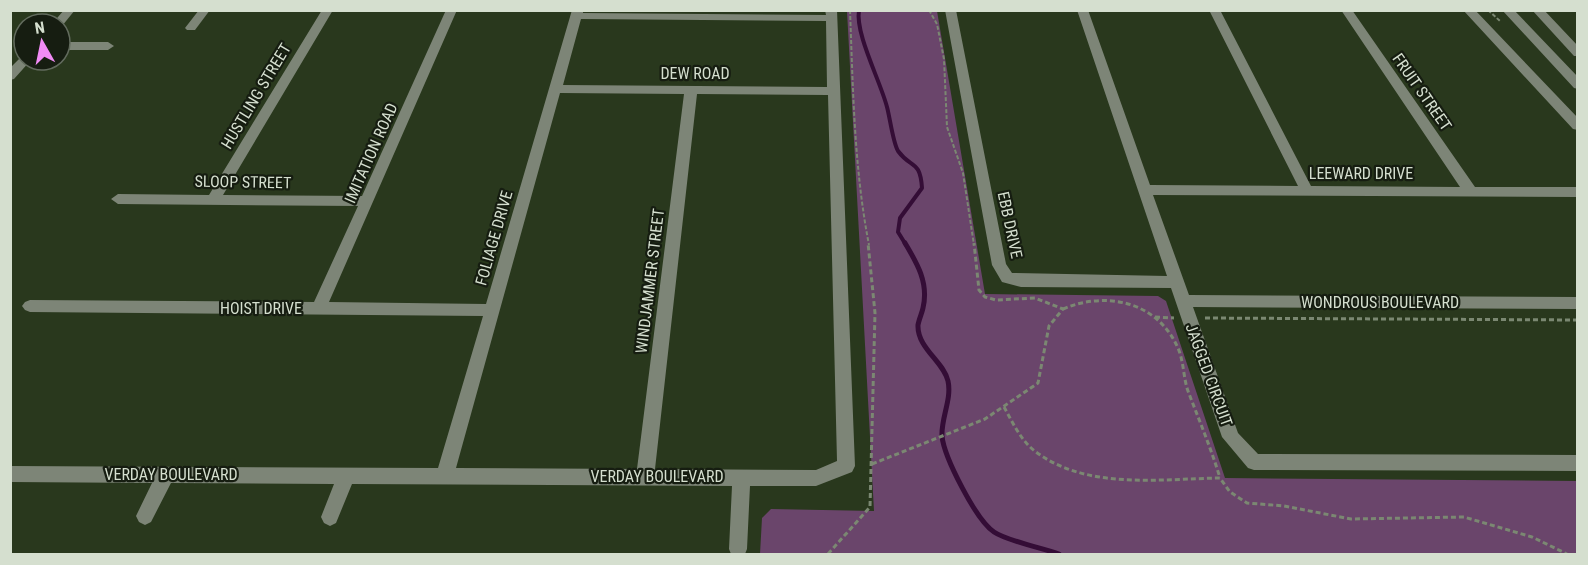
<svg xmlns="http://www.w3.org/2000/svg" width="1588" height="565" font-family="'Roboto Condensed',sans-serif">
	<rect width="100%" height="100%" fill="#29381d"/>
	<path fill="#6a456b" d="M847,11H937L985,294L1158,296L1166,301L1225,478L1577,481V554H760L762,518L771,509L874,511Z"/>
	<g fill="none" stroke-linecap="round" stroke-linejoin="round">
		<path stroke="#340d36" stroke-width="4" d="M859,10C855,34 880,80 887,107C890,118 893,143 898,151C911,169 920,159 922,188L900,218L898,232L906,245"/>
		<path stroke="#340d36" stroke-width="5" d="M905,243C917,263 929,283 923,308C922,313 919,319 918,325C917,348 944,362 948,381C952,399 941,418 942,436C944,457 976,520 994,532C1007,541 1042,548 1059,554"/>
		<path stroke="#7b8872" stroke-width="2" stroke-dasharray="4 2" stroke-linecap="butt" d="M850,10C853,88 854,168 869,245
			M929,10L937,24L944,59L947,127L963,173L974,245
			M1488,10L1501,22"/>
		<path stroke="#7b8872" stroke-width="3" stroke-dasharray="5 3" stroke-linecap="butt" d="M1063,309C1105,291 1156,301 1177,346C1184,360 1183,377 1188,391C1199,420 1211,448 1220,478
			M1155,317L1174,318
			M1205,318L1578,320
			M1004,407C1013,423 1021,441 1036,452C1087,490 1160,479 1220,478L1230,492L1247,503L1284,506L1351,519L1464,517L1532,537L1567,554
			M872,464L985,419L1038,383L1049,326L1063,309L1035,298L996,300L985,297L979,290L974,243
			M828,554L870,507L875,313L868,243"/>
		<path fill="#7d8577" fill-rule="evenodd" d="M64,10H75L62,26L60,27V24H52Z
			M199,10H210L195,30H187L185,28Z
			M322,10H333L223,195L362,196L446,10H457L329,302L486,304L572,10H583V13L826,15L825,10H837L855,466L852,472L816,486H750L747,549L745,554H731L729,549L732,486L352,484L336,523L330,526L324,523L321,517L334,484L171,483L151,522L145,525L139,522L136,516L152,483L10,482V466L438,468L483,316L30,312L25,310L22,306L25,302L30,300L314,302L358,206L118,204L111,199L118,194L209,195ZM581,19L826,21L827,87L563,85ZM560,93L684,94L637,469L456,468ZM697,94L828,95L837,461L816,470L655,469Z
			M945,10H956L1006,264L1012,273L1167,276L1077,10H1088L1150,185L1298,186L1209,10H1220L1311,186L1460,187L1341,10H1352L1475,187H1578V197L1153,195L1189,295L1578,297V309L1193,307L1238,433L1258,454L1578,455V471L1254,470L1248,468L1222,437L1171,288L1021,287L1002,282L992,265Z
			M1463,10H1475L1578,118V130L1573,129Z
			M1502,10H1514L1578,77V89L1574,88Z
			M1532,10H1544L1578,46V56H1574Z
			M60,42H108L114,46L108,50H60Z
			M21,57L31,60L14,79L10,80V68Z"/>
	</g>
	<g text-anchor="middle" dominant-baseline="central" stroke-width="4.5" stroke-linejoin="round" paint-order="stroke">
		<g font-size="16" fill="#d5dfcf" stroke="#161d11">
			<text x="695" y="73">DEW ROAD</text>
			<text transform="translate(1422 92) rotate(55)">FRUIT STREET</text>
			<text transform="translate(256 96) rotate(-59)">HUSTLING STREET</text>
			<text transform="translate(371 153) rotate(-66)">IMITATION ROAD</text>
			<text x="1361" y="173">LEEWARD DRIVE</text>
			<text transform="translate(243 182) rotate(1)">SLOOP STREET</text>
			<text transform="translate(1010 225) rotate(78)">EBB DRIVE</text>
			<text transform="translate(494 238) rotate(-74)">FOLIAGE DRIVE</text>
			<text transform="translate(650 281) rotate(-83)">WINDJAMMER STREET</text>
			<text x="1380" y="302">WONDROUS BOULEVARD</text>
			<text x="261" y="308">HOIST DRIVE</text>
			<text transform="translate(1209 375) rotate(70)">JAGGED CIRCUIT</text>
			<text x="171" y="474">VERDAY BOULEVARD</text>
			<text x="657" y="476">VERDAY BOULEVARD</text>
		</g>
	</g>
	<rect width="1588" height="565" fill="none" stroke="#d5dfcf" stroke-width="24"/>
	<g transform="translate(42 42) rotate(351)"><circle r="28" fill="#161d11" stroke="#626b5d" stroke-width="1.5"/>
	<path d="M0-4.5L10 22L0 15L-10 22Z" fill="#f18bf5"/>
	<text y="-9" font-size="16" font-weight="bold" text-anchor="middle" fill="#d5dfcf">N</text>
	</g>
</svg>
